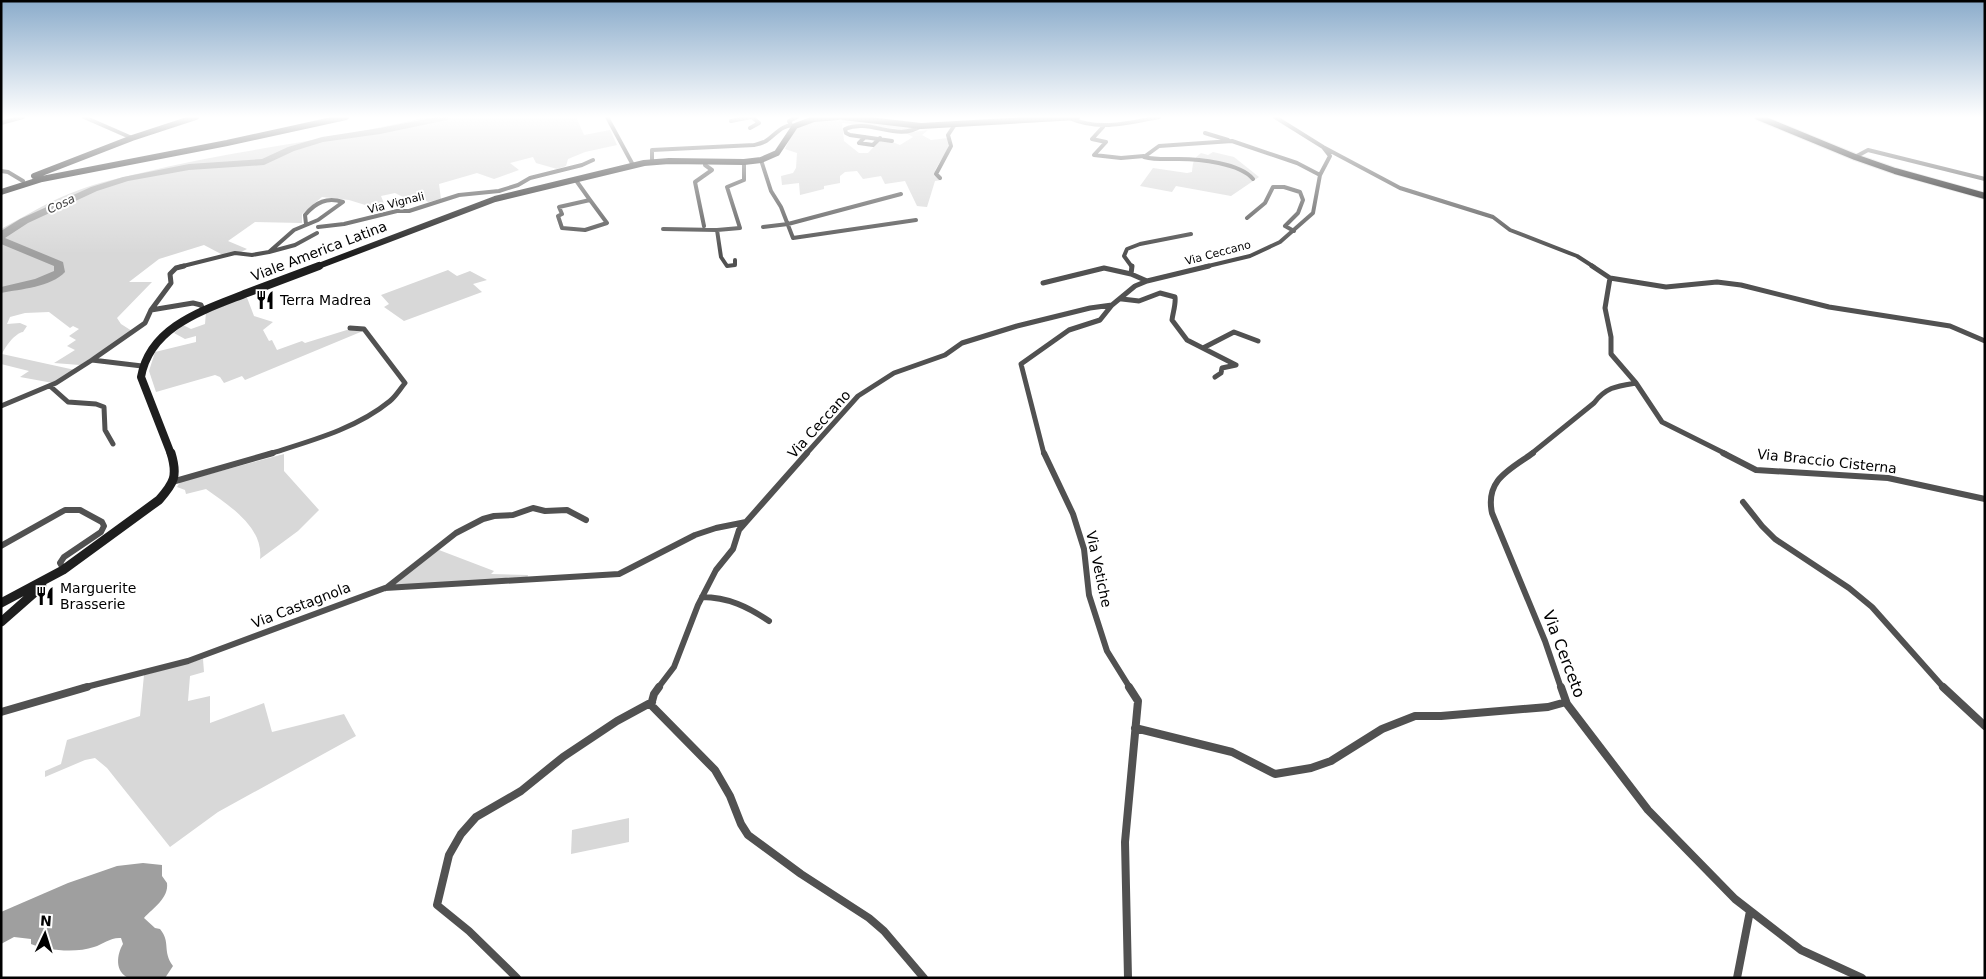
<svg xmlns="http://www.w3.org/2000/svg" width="1986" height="979" font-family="'DejaVu Sans',sans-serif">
	<rect width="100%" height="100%" fill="#fff"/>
	<path fill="#d8d8d8" d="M426,117H576L584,135L610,130L617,145L585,152L568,159L566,166L557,169L536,163L533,157L510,163L519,170L494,179L477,173L439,184L441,199L428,202L422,198L403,204L396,202L403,197L395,193L381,196L385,206L375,208L349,200L322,197L302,214V223L255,222L228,241L247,249L241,252L223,255L204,245L159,259L129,282H152L117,318L121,324L132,331L80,365L54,363L75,350L67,346L76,340L69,336L79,329L73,326L70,328L49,312L25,313L10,317L7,324L20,323L27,326L23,332C15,333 5,347 2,354L75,370L53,383L20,377L29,371L1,364V229C27,215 51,200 79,190C99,182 120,178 141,173C235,149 332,141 426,117Z
		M835,118L916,126L908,130L842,123L844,141L859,153H868L881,139L887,140L900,145L913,137L906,133L928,130L922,135L931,140L948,138C953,150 935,163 934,176L942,180L935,181L927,207L917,206L905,181L885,184L881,176L863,179L857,171L845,172L840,176V183L824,186V189L800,195L799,183L782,185L781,176L793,173L796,168L797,153L785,149L794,130L811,121Z
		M1213,152L1234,157L1259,177L1231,196L1176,186L1172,192L1140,186L1153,168L1187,173L1192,172C1193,162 1193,159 1201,153L1208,155Z
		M448,270L457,276L470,271L487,280L473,284L482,292L404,321L384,307L389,304L381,295Z
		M246,295L254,316L273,322L263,330L269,341L272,340L277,350L302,341L305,343L350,329L363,331L245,380L242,376L224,383L220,377L215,375L156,392L149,371L155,352L196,342V336L185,339L174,333L183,325L191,329L205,324L206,312Z
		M284,454V471L319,510L298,531L260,559C264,527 228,505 206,489L186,494L185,490L177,487L180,482Z
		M439,550L494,571L491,574L528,575L527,579L393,586L403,575Z
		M203,659L204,672L190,676L188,701L210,696V723L264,703L272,732L344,714L356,736L218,812L170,847L107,768L95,758L85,760L45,777V771L61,764L67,740L140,716L144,675Z
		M629,818V842L571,854L572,830Z"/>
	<path fill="#9f9f9f" d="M143,863L162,865V876L167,883C169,898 153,908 144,918L155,928L160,929C171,942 162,951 173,966L165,978C157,978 136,979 129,978C114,972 117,954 123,944L121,938C111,937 103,944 94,947C77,953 48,951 31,944V939L14,937L1,944V912L68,883L117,866Z"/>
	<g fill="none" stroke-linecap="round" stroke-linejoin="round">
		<path fill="#9f9f9f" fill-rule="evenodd" d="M437,117H451L447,120L380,134L323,142L294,151L264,165L189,170L128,181L97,191L28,223L5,238L63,262L65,272C51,287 21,289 1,293V287L35,279L54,271V266L1,244V231L20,219L91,187L123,177L189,164L262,159L288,147L322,137L380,128Z"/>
		<g stroke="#dbdbdb" stroke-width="8">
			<path id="primary" d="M1758,117L1855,157L1895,171L1985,196"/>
		</g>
		<path stroke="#515151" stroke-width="4" d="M84,117L132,138
			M607,117L633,165
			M1275,117L1323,147L1400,188L1493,217L1510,230L1577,256L1594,267
			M1069,118C1099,131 1128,123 1159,117
			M731,121L751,117
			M1,123L23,117
			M791,125L789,121L797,117
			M1103,127L1092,139L1106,142L1094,155L1121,158L1144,156
			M750,128L759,123L752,117
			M1205,133L1228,140
			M865,137L859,143L873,145L880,138
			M892,141L850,135L846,133L845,129C870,118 897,142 921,126
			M1855,157L1868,150L1985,179
			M761,160L771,191L781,207L793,238L916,220
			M652,162V150L754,145C758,144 763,143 766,141C775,135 783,123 795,126
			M1,171L8,172L23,181
			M940,178L936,174L951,146L948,135L956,123
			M575,179L590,200
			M1253,179C1240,163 1199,159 1179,159C1167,159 1156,160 1144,157L1159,146L1232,141L1297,163L1320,175
			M590,200L607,223L585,230L562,228L558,216L562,214L559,207Z
			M1247,218L1265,203L1273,187H1284L1300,192L1303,200L1298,213L1285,226L1294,231
			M704,226L695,182L712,170L705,165V161
			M318,227L344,224L397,211H409L459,195L499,191L518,185L530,178L582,165L593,160
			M763,227L788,224L901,194
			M663,229L717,230
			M269,252L295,245L317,233
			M735,260V265L727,266L721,257L717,230L740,228L727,187L744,180V162
			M179,267L235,253L252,255L269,252L294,230L318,220L343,202C327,197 316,202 305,215L306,224
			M1132,267L1124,256L1127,249L1140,244L1191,234
			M1204,267L1250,256L1280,242L1313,213L1320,175L1330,156L1323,147"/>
		<path stroke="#515151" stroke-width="5" d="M1592,266L1610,278L1605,308L1611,337V354L1636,383L1662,422L1726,454
			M1131,274L1132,266
			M1610,278L1666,287L1717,282L1741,285L1829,307L1950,326L1985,341
			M1043,283L1104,268L1131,274L1147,281
			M1122,299L1139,301L1160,293L1175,297C1176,304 1173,312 1172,320L1187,340L1236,365L1222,368L1221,373L1215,377
			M151,310L171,283L170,274L176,268L184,266
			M1203,348L1234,332L1258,341
			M92,360L145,323L151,310L193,303L201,305L203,310
			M50,386L68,402L96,404L104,407L105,430L113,444
			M1,406L56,383L92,360L142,366
			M269,454C310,441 356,429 390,401C396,396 400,389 405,383L364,329L350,328
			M806,454L858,396L894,373L945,355L962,343L1017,326L1090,308L1112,305
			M1044,454L1021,364L1069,330L1100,320L1112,305L1135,286L1147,281L1209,266
			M1531,454L1594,403C1606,387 1617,386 1636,383"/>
		<path stroke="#515151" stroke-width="6" d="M1044,453L1073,514L1084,549L1089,595L1107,651L1130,688
			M1533,453C1509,470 1485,480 1492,513L1545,641L1561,688
			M1723,453L1756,470L1888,478L1985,499
			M172,482L273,453
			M1743,502L1762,526L1775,539L1849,588L1872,607L1944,688
			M1,546L65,510H80L102,522L104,526L101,532L64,557L60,563L63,568
			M386,588L456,533L483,519L494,516L513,515L533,508L545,511L567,510L586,520
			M702,597C728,597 748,607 769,621
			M82,688L188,661L385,588L619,574L695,535L716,528L746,522L807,453
			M658,688L674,667L698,605L716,570L733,549L739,530L746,522"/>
		<path stroke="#515151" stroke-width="8" d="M659,687L654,694L651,705L715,770L730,796L741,824L748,835L801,874L869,918L884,931L924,978
			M1561,687L1567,704L1648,810L1735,899L1801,950L1862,978
			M1943,687L1985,726
			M1,712L87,687
			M1135,728L1232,752L1275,774L1311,768L1331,761L1382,729L1415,716H1441L1548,707L1566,702
			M517,978L469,931L437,905L449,855L461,834L476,817L521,791L563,757L617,721L652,702
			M1128,978L1125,842L1138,701L1129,687
			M1737,978L1750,911"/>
		<path stroke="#1e1e1e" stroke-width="6" d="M843,117L921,126L1077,117
			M34,176L132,138L196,117
			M1,192L42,179L227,143L346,117
			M316,267L495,199L644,163L669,161L744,162L761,160L777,153L795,126L814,119L838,117"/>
		<path stroke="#1e1e1e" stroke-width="8" d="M171,454L141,377C150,326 204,310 247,293C271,284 295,275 319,266"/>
		<path stroke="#1e1e1e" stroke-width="9" d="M1,603L63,570L159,500C174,483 178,476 171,453
			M1,622L42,586"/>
		<use href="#primary" stroke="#000" stroke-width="6"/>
	</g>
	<linearGradient id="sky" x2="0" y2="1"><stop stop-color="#8baccb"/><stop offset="0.46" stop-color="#fff"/><stop offset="1" stop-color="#fff" stop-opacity="0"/></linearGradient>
	<rect width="1986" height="254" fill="url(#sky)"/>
	<defs>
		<g id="restaurant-bare" transform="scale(1.5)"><path d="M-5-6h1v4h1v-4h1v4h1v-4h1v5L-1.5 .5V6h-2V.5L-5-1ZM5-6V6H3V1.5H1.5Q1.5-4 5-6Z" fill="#000" stroke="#fff" stroke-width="2.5" paint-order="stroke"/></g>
	</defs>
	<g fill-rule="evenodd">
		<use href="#restaurant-bare" x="265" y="300"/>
		<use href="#restaurant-bare" x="45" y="596"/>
	</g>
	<g text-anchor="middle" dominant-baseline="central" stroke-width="4" stroke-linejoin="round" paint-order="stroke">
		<g font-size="11" fill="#000" stroke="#fff">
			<text transform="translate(396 203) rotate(-14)">Via Vignali</text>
			<text transform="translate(1218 253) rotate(-15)">Via Ceccano</text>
		</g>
		<g font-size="12" font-style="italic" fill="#404040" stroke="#fff">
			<text transform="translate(61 204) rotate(-25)">Cosa</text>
		</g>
		<g font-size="14" fill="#000" stroke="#fff">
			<text transform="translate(319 251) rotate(-21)">Viale America Latina</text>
			<text transform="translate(819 424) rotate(-48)">Via Ceccano</text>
			<text transform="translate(1827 461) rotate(6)">Via Braccio Cisterna</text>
			<text transform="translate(1099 569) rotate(78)">Via Vetiche</text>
			<text transform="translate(301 605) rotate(-21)">Via Castagnola</text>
		</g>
		<g font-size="14" fill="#000" stroke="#fff" text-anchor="start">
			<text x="280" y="300">Terra Madrea</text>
			<text x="60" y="588">Marguerite<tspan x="60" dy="16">Brasserie</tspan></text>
		</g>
		<g font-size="16" fill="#000" stroke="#fff">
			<text transform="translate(1564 654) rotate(69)">Via Cerceto</text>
		</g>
	</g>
	<rect width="1986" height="979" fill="none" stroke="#000000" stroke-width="5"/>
	<g transform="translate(45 934) rotate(4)" stroke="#ffffff" stroke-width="4" paint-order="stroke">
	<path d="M0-4L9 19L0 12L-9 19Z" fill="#000000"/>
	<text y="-8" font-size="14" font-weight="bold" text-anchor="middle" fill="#000000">N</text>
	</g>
</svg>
